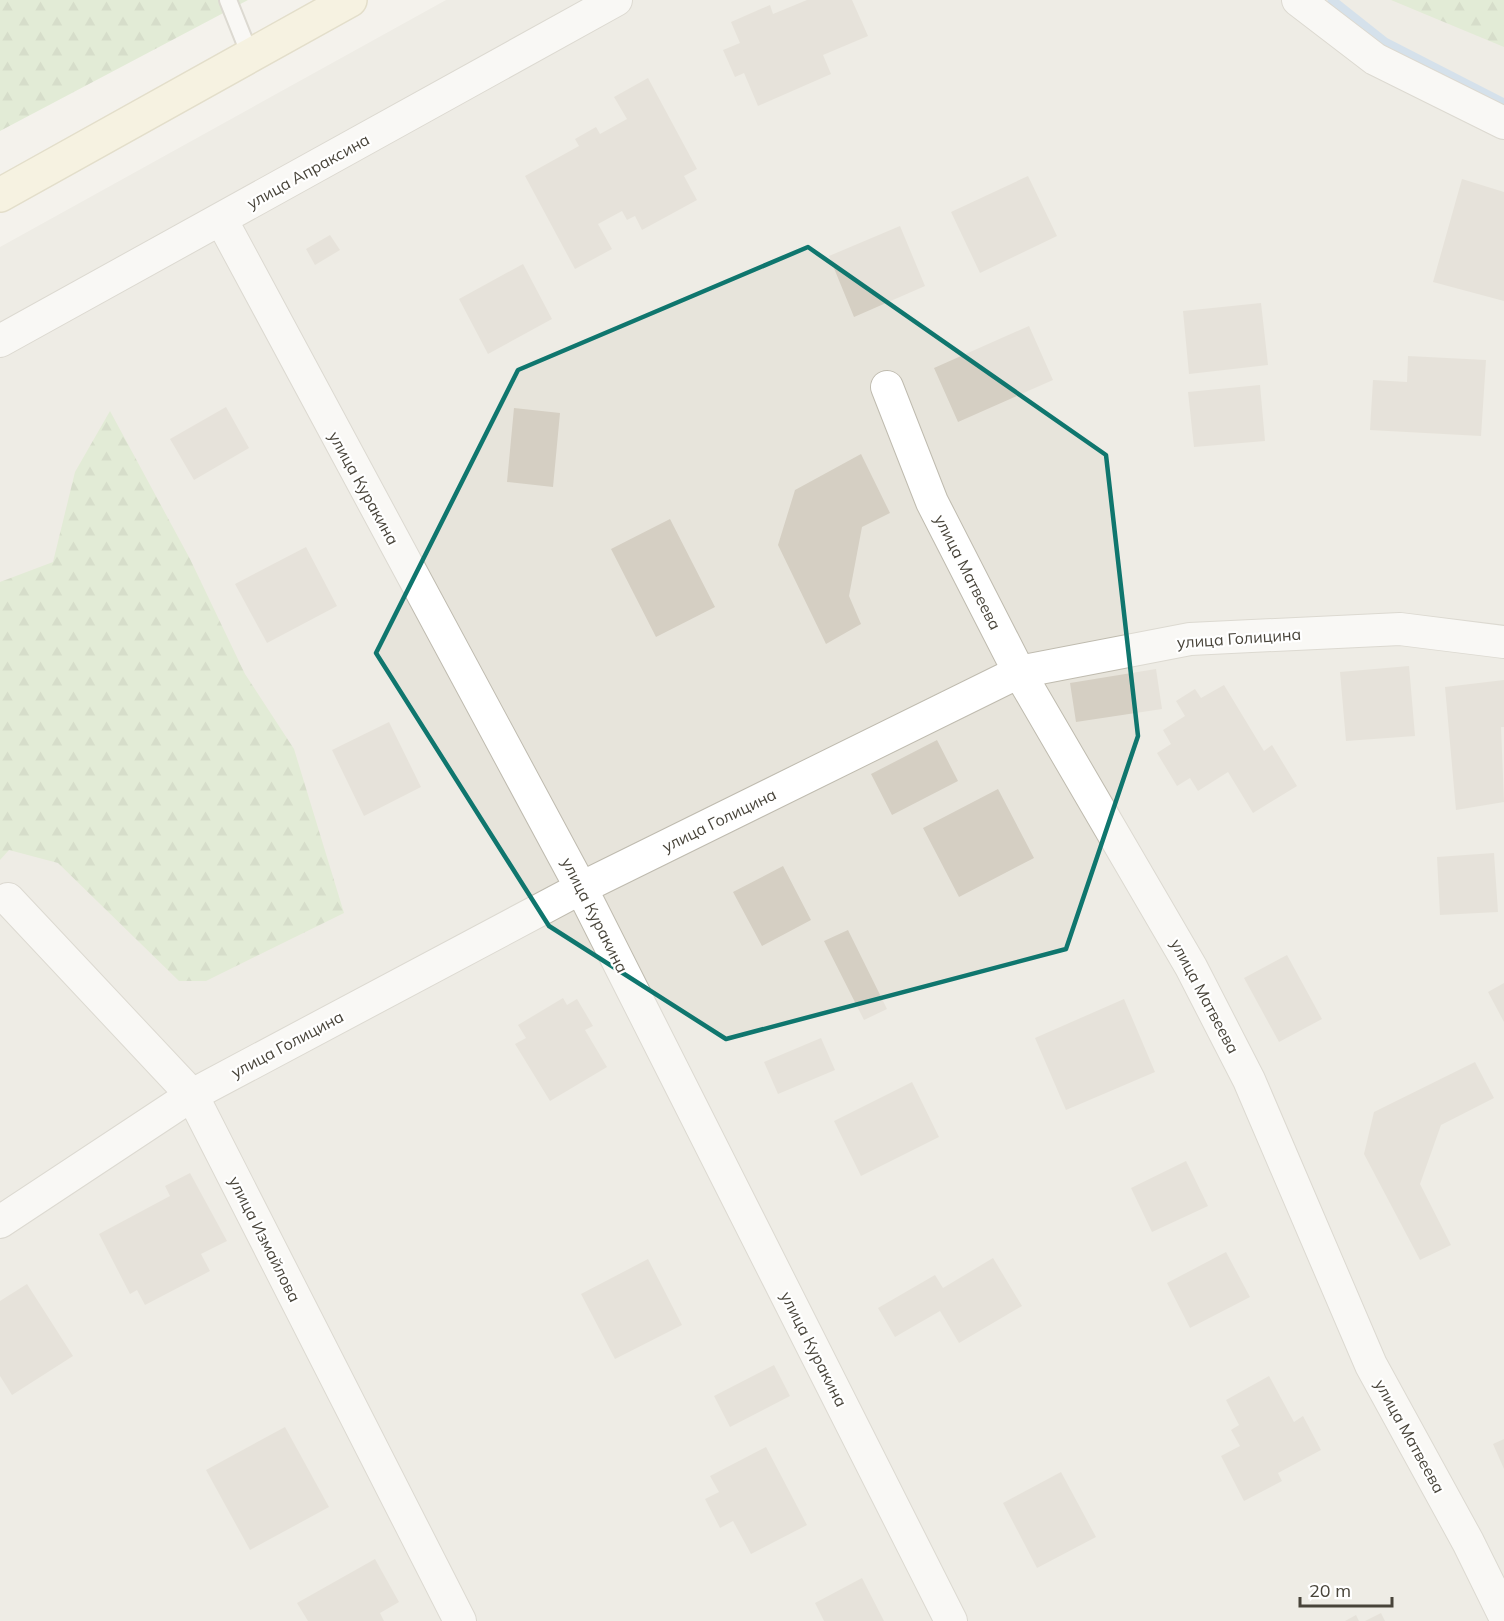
<svg xmlns="http://www.w3.org/2000/svg" width="1504" height="1621" font-family="Mulish,sans-serif">
	<defs>
		<pattern id="forest-firs" width="22" height="20" patternUnits="userSpaceOnUse" patternTransform="scale(1.5)"><rect width="22" height="20" fill="#cde3ba"/><path d="M5 1l3.5 6h-7zM16 11l3.5 6h-7z" fill="#b2c4a1"/></pattern>
	</defs>
	<rect width="100%" height="100%" fill="#f4f2ec"/>
	<path fill="#e7e4db" d="M446,0H1504V1621H0V247Z"/>
	<path fill="url(#forest-firs)" d="M0,0H248L0,131Z
		M1391,0H1504V47Z
		M110,411L190,559L245,674L294,749L344,913L206,981H179L58,863L9,850L0,860V582L53,562L75,472Z"/>
	<g fill="none" stroke-linecap="round" stroke-linejoin="round">
		<path stroke="#b0cde9" stroke-width="9" d="M1332,0L1385,42L1504,103"/>
	</g>
	<path fill="#d5cfc3" d="M807,0H852L868,36L823,55L831,74L758,106L744,73L735,77L723,50L740,43L731,22L770,5L773,14Z
		M648,78L697,169L684,176L697,200L642,230L635,216L627,220L622,211L598,224L612,249L575,269L525,176L579,146L575,139L596,127L600,134L627,119L614,97Z
		M1028,176L1057,236L980,273L951,212Z
		M1462,179L1504,192V301L1433,282Z
		M900,226L925,286L854,317L829,256Z
		M330,235L340,250L315,265L306,249Z
		M523,264L552,319L488,354L459,299Z
		M1261,303L1268,365L1189,374L1183,311Z
		M1029,326L1053,380L958,422L934,368Z
		M1408,356L1486,360L1481,436L1370,430L1373,380L1407,382Z
		M1260,385L1265,441L1194,447L1188,392Z
		M226,407L249,448L194,480L170,439Z
		M514,408L560,413L553,487L507,482Z
		M861,454L890,513L862,527L849,596L861,624L826,644L778,545L795,490Z
		M670,519L715,607L656,637L611,549Z
		M306,547L337,606L267,643L235,584Z
		M1409,666L1415,736L1346,741L1340,672Z
		M1156,669L1162,709L1076,722L1070,683Z
		M1504,680V727H1501L1504,802L1456,810L1445,687Z
		M1224,685L1264,751L1272,745L1297,786L1253,813L1228,772L1198,791L1190,778L1177,786L1157,753L1171,744L1163,730L1185,716L1176,701L1195,689L1201,698Z
		M389,722L421,787L364,816L332,750Z
		M937,740L958,781L892,815L871,774Z
		M998,789L1034,858L959,897L923,828Z
		M1494,853L1498,912L1440,915L1437,857Z
		M783,866L811,920L762,946L733,892Z
		M848,930L887,1009L864,1020L824,941Z
		M1287,955L1322,1019L1279,1042L1244,978Z
		M1504,983V1022L1488,992Z
		M563,998L567,1005L577,999L593,1026L585,1030L607,1067L550,1101L515,1044L526,1038L518,1025Z
		M1124,999L1155,1072L1066,1110L1035,1038Z
		M821,1038L835,1070L778,1094L764,1062Z
		M1475,1062L1494,1098L1441,1125L1420,1184L1451,1245L1420,1260L1364,1154L1374,1112Z
		M912,1082L939,1137L861,1176L834,1121Z
		M1186,1161L1208,1206L1152,1232L1131,1188Z
		M190,1173L227,1241L201,1254L210,1271L145,1305L137,1290L130,1294L99,1234L170,1196L165,1186Z
		M1226,1252L1250,1297L1190,1328L1167,1283Z
		M993,1258L1022,1306L959,1343L940,1311L895,1337L878,1308L935,1275L943,1288Z
		M648,1259L682,1325L615,1359L581,1294Z
		M27,1284L73,1356L12,1395L0,1376V1301Z
		M774,1365L790,1396L730,1427L714,1396Z
		M1269,1376L1294,1422L1303,1416L1321,1450L1278,1473L1282,1481L1244,1501L1221,1456L1240,1446L1231,1430L1239,1425L1226,1400Z
		M285,1427L329,1507L250,1550L206,1470Z
		M1504,1439V1469L1493,1444Z
		M766,1447L807,1525L751,1554L733,1521L720,1528L705,1499L719,1492L710,1476Z
		M1061,1472L1096,1537L1037,1568L1003,1503Z
		M375,1559L399,1602L380,1613L384,1621H308L297,1603Z
		M862,1578L884,1621H824L815,1603Z
		M1381,1613L1385,1621H1365Z
		M1356,1615L1359,1621H1345Z"/>
	<g fill="none" stroke-linecap="round" stroke-linejoin="round">
		<g stroke="#bfbbaf" stroke-width="20">
			<path id="lane" d="M228,0L250,55"/>
		</g>
		<g stroke="#bfbbaf" stroke-width="34">
			<path id="street" d="M1298,0L1375,59L1504,123
				M221,219L581,888L951,1621
				M0,341L616,0
				M887,387L932,502L1019,672L1191,967L1249,1080L1371,1365L1468,1542L1504,1615
				M8,899L192,1095L460,1621
				M0,1222L192,1095L581,888L1019,672L1190,639L1400,629L1504,642"/>
		</g>
		<g stroke="#cec6a1" stroke-width="36">
			<path id="secondary" d="M0,195L350,0"/>
		</g>
		<use href="#lane" stroke="#fff" stroke-width="16"/>
		<use href="#street" stroke="#fff" stroke-width="32"/>
		<use href="#secondary" stroke="#f9f2d2" stroke-width="33"/>
	</g>
	<path d="M0 0H1504V1621H0ZM808,247L1106,455L1138,736L1066,949L726,1039L549,926L376,653L518,370Z" fill="#f4f2ec" fill-opacity=".55" fill-rule="evenodd"/>
	<path fill="none" stroke="#0f766e" stroke-width="4.5" stroke-linejoin="round" d="M808,247L1106,455L1138,736L1066,949L726,1039L549,926L376,653L518,370Z"/>
	<g text-anchor="middle" dominant-baseline="central" stroke-width="4.5" stroke-linejoin="round" paint-order="stroke">
		<g font-size="16" fill="#48443a" stroke="#fff">
			<text transform="translate(308 171) rotate(-29)">улица Апраксина</text>
			<text transform="translate(364 488) rotate(61)">улица Куракина</text>
			<text transform="translate(968 572) rotate(63)">улица Матвеева</text>
			<text transform="translate(1239 638) rotate(-4)">улица Голицина</text>
			<text transform="translate(719 820) rotate(-26)">улица Голицина</text>
			<text transform="translate(595 915) rotate(63)">улица Куракина</text>
			<text transform="translate(1205 996) rotate(62)">улица Матвеева</text>
			<text transform="translate(287 1044) rotate(-28)">улица Голицина</text>
			<text transform="translate(265 1239) rotate(63)">улица Измайлова</text>
			<text transform="translate(814 1349) rotate(63)">улица Куракина</text>
			<text transform="translate(1410 1436) rotate(61)">улица Матвеева</text>
		</g>
	</g>
	<path d="M1300 1597v9h92v-9" fill="none" stroke="#48443a" stroke-width="3"/>
	<text x="1309" y="1597" font-size="18" fill="#48443a" stroke="#ffffff" stroke-width="4.5" paint-order="stroke">20 m</text>
</svg>
